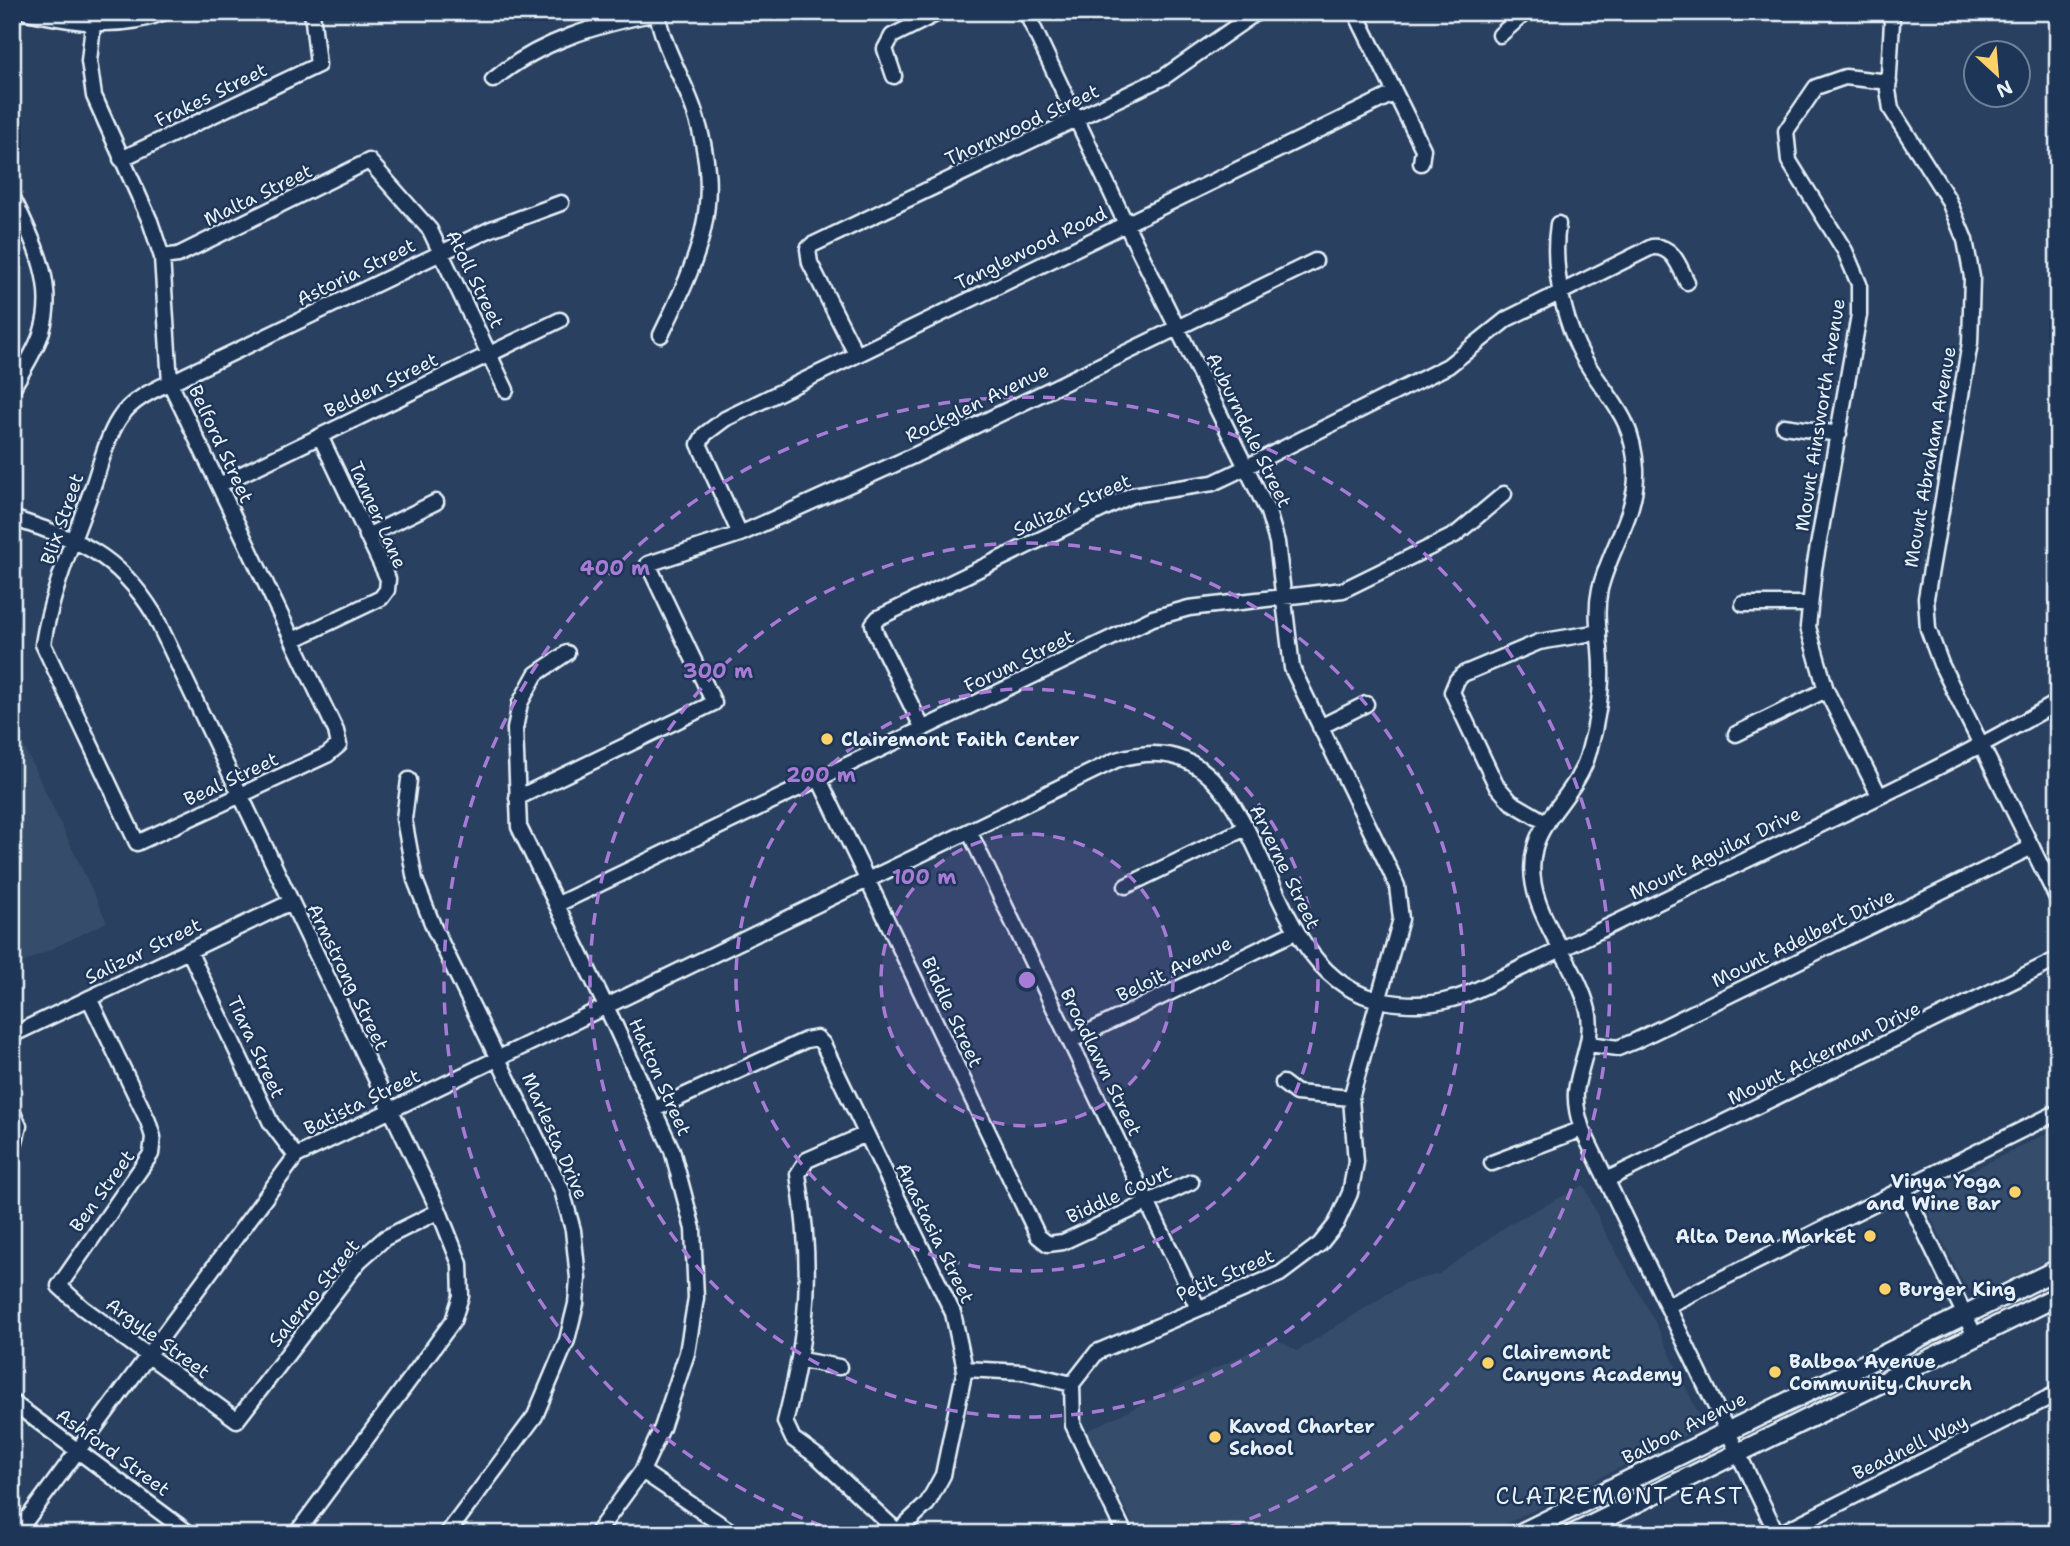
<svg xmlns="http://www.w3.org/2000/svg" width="2070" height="1546" font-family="'Shantell Sans',sans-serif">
	<rect width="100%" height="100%" fill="#294061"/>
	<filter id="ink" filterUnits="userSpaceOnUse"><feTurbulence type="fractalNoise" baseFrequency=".0143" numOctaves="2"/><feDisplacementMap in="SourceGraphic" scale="14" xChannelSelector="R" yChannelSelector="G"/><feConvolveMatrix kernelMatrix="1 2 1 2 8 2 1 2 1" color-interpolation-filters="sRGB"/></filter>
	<g filter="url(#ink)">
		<path fill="#364d6b" d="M12,721L107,922L12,968Z
			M2058,1128V1255L1977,1295L1965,1286L1926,1207L1925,1196L1930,1191Z
			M1584,1185L1603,1228L1655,1322L1704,1426L1485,1534H1138L1087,1431L1276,1339L1297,1351L1405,1283L1439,1274L1511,1223Z"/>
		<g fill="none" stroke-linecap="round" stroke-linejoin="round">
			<g stroke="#e8f1f8" stroke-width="19">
				<path id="minor" d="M26,12C74,22 118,31 165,12
					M657,12C663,48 684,79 695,113C724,203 700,255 661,335
					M1026,12L1126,224L1268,512L1277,542L1292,668L1389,868L1397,886L1401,919L1351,1098L1356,1162L1350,1193L1336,1224L1320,1244L1280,1274L1097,1352L1072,1384L1073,1425L1125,1534
					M1355,12L1423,149L1421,163
					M1889,12L1892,22L1888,90L1891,109L1948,199L1965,240L1972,277L1970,343L1926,598L1928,629L1941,664L2058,900
					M93,25L89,61L94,96L150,221L162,257L170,383L336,731L339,745L327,755L137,843L43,644C51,592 74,539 92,489C100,467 106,439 119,419C133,396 164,386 186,375L491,229L561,203
					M1500,35L1526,12
					M894,76L885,49L892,36L940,12
					M493,80C539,41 599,24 657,13
					M121,159L318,65L312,12
					M12,196C32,238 57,283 42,331C36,351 22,371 12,389
					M1558,224C1551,269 1565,331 1591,370C1615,406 1633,421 1636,469C1638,512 1610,548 1600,589C1594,616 1601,641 1601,668C1602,693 1596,727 1589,751C1579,791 1544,814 1535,847C1519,906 1575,956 1588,1010C1595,1039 1579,1064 1576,1092C1575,1105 1578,1117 1582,1129L1777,1534
					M162,257L178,255L369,161L430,230L506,390
					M856,354L810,263L808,249L812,245L1164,77L1257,12
					M1784,426L1839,434
					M219,485L560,320
					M12,518C78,540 116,552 154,614L439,1211L460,1264L461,1296L453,1321L296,1534
					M740,534L699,444L705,434L725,419L1395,93
					M367,536L436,502
					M1743,604H1808
					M293,640L381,598L387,590L388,579L320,436
					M567,653L536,674L520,703L515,729L519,827L612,1019L672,1150L693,1229L696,1298L687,1353L662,1428L642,1471L596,1534
					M1320,727L1366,704
					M923,729L876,634L873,624L878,618L1132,495L1213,483L1234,473L1448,366L1507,319L1652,247C1673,245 1679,266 1687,282
					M1736,734L1826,690
					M819,779L1038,1236L1048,1244L1063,1242L1191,1182
					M409,780L404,819L415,880L434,928L562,1190L573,1230L578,1278L576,1304L567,1340L535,1416L447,1534
					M1879,795L1826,690L1808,627L1814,569L1859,315V284L1845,251L1789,161L1786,131L1816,87L1845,77L1889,82
					M517,798L714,703L648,564L740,534L915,455L1315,261
					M1547,823L1511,802L1496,785L1452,692L1457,680L1463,674L1539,642L1599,632
					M970,833L1198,1308
					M1126,886L1246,828
					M558,904L1153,618L1189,608L1343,590L1455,535L1504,494
					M189,951L271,1123L296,1156
					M89,998L148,1121L153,1137L151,1154L59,1286L83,1308L237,1420L359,1261L385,1238L439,1211
					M12,1035L291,902
					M1070,1041L1295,932
					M1589,1044L1618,1048L1635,1041L2032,847
					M1283,1083L1296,1093L1351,1098
					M655,1109L806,1040L817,1038L823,1044L953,1313L965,1369L943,1475L927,1504L895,1534
					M12,1111L19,1126L12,1153
					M866,1134L807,1160L798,1174C813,1269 809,1329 785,1422L793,1439L818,1457L900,1534
					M1492,1163L1582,1129
					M1606,1180L2058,959
					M1904,1189L1975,1336
					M1667,1306L2058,1112
					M801,1360L839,1367
					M965,1369L1023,1372L1072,1384
					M12,1402L190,1534
					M642,1471L735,1534
					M16,1534L296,1156L1116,760C1277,710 1245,977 1384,1001C1406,1005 1429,1006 1452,999C1475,993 1497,979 1519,969C1569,946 1619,921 1669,897C1799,834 1933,775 2058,702
					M1779,1534L2058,1393"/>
			</g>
			<g stroke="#e8f1f8" stroke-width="23">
				<path id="major" d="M1519,1534L2058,1269
					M1573,1534L2058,1296"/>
			</g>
			<use href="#minor" stroke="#1d3557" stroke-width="14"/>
			<use href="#major" stroke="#1d3557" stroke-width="18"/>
		</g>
	</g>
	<circle cx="1027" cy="980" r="146" fill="#a77bd6" fill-opacity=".12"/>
	<g fill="none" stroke="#a77bd6" stroke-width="3.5" stroke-dasharray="12 9">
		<circle cx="1027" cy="980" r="146"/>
		<circle cx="1027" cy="980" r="291"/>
		<circle cx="1027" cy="980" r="437"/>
		<path d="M842 1533A583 583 0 1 1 1212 1533"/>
	</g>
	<g fill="#ffd166" stroke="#1d3557" stroke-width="2.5">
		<circle cx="827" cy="739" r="7"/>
		<circle cx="2015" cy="1192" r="7"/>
		<circle cx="1870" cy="1236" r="7"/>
		<circle cx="1885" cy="1289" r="7"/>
		<circle cx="1488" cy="1363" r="7"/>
		<circle cx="1775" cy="1372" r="7"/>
		<circle cx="1215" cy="1437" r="7"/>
	</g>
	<g text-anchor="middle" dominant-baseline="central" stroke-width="5" stroke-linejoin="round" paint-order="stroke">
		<g font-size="19" fill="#e8f1f8" stroke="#1d3557">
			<text transform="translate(211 95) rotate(-26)">Frakes Street</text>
			<text transform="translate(1022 125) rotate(-25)">Thornwood Street</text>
			<text transform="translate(258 195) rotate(-26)">Malta Street</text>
			<text transform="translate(1031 248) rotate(-26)">Tanglewood Road</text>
			<text transform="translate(356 272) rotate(-26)">Astoria Street</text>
			<text transform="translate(475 279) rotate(64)">Atoll Street</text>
			<text transform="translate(381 385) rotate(-26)">Belden Street</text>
			<text transform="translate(977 403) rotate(-26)">Rockglen Avenue</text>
			<text transform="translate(1820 415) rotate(-81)">Mount Ainsworth Avenue</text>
			<text transform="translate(1249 430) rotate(64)">Auburndale Street</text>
			<text transform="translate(221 444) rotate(65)">Belford Street</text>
			<text transform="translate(1930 457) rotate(-80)">Mount Abraham Avenue</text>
			<text transform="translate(1072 505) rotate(-24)">Salizar Street</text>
			<text transform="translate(378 515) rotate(66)">Tanner Lane</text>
			<text transform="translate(62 519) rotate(-71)">Blix Street</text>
			<text transform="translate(1019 661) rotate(-26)">Forum Street</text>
			<text transform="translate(231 779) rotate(-25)">Beal Street</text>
			<text transform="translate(1715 853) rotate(-26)">Mount Aguilar Drive</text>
			<text transform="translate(1285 867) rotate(64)">Arverne Street</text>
			<text transform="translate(1803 938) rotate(-26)">Mount Adelbert Drive</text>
			<text transform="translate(143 951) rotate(-26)">Salizar Street</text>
			<text transform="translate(1174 969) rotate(-26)">Beloit Avenue</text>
			<text transform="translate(348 977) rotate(64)">Armstrong Street</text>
			<text transform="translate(952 1012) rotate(65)">Biddle Street</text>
			<text transform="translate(256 1047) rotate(65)">Tiara Street</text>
			<text transform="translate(1824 1053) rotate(-26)">Mount Ackerman Drive</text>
			<text transform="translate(1101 1062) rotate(64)">Broadlawn Street</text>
			<text transform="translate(660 1077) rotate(66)">Hatton Street</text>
			<text transform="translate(362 1102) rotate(-26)">Batista Street</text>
			<text transform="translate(555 1136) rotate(66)">Marlesta Drive</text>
			<text transform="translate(102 1191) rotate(-54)">Ben Street</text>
			<text transform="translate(1119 1194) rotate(-25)">Biddle Court</text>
			<text transform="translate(935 1233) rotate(64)">Anastasia Street</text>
			<text transform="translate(1225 1275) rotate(-23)">Petit Street</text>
			<text transform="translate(314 1293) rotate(-51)">Salerno Street</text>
			<text transform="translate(158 1338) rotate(36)">Argyle Street</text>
			<text transform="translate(1684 1428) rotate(-27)">Balboa Avenue</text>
			<text transform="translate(1910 1447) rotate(-26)">Beadnell Way</text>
			<text transform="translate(113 1452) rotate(36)">Ashford Street</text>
		</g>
		<g font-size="19" font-weight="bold" fill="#e8f1f8" stroke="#1d3557" text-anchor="start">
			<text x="841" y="739">Clairemont Faith Center</text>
			<text x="2001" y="1181" text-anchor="end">Vinya Yoga<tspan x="2001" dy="22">and Wine Bar</tspan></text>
			<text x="1856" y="1236" text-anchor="end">Alta Dena Market</text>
			<text x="1899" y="1289">Burger King</text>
			<text x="1502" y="1352">Clairemont<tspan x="1502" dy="22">Canyons Academy</tspan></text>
			<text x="1789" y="1361">Balboa Avenue<tspan x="1789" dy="22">Community Church</tspan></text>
			<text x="1229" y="1426">Kavod Charter<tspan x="1229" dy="22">School</tspan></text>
		</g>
		<g font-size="23" letter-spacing="2" fill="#e8f1f8" stroke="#1d3557">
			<text x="1620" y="1496">CLAIREMONT EAST</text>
		</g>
	</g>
	<circle cx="1027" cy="980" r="10" fill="#a77bd6" stroke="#1d3557" stroke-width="3.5"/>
	<g font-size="21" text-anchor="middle" font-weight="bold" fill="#a77bd6" stroke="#1d3557" stroke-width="5" stroke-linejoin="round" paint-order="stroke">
		<text x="615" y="575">400 m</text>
		<text x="718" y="678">300 m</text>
		<text x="821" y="782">200 m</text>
		<text x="924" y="884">100 m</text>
	</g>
	<rect width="2070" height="1546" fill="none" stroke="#1d3557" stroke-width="42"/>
	<rect x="21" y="21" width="2028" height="1504" fill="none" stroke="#e8f1f8" stroke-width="2.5" filter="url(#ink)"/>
	<g transform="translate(1997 74) rotate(154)"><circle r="33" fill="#1d3557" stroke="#6e8097" stroke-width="2"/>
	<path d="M0-5L12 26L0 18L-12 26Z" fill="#ffd166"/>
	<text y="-10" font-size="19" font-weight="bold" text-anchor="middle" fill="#e8f1f8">N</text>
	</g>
</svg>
